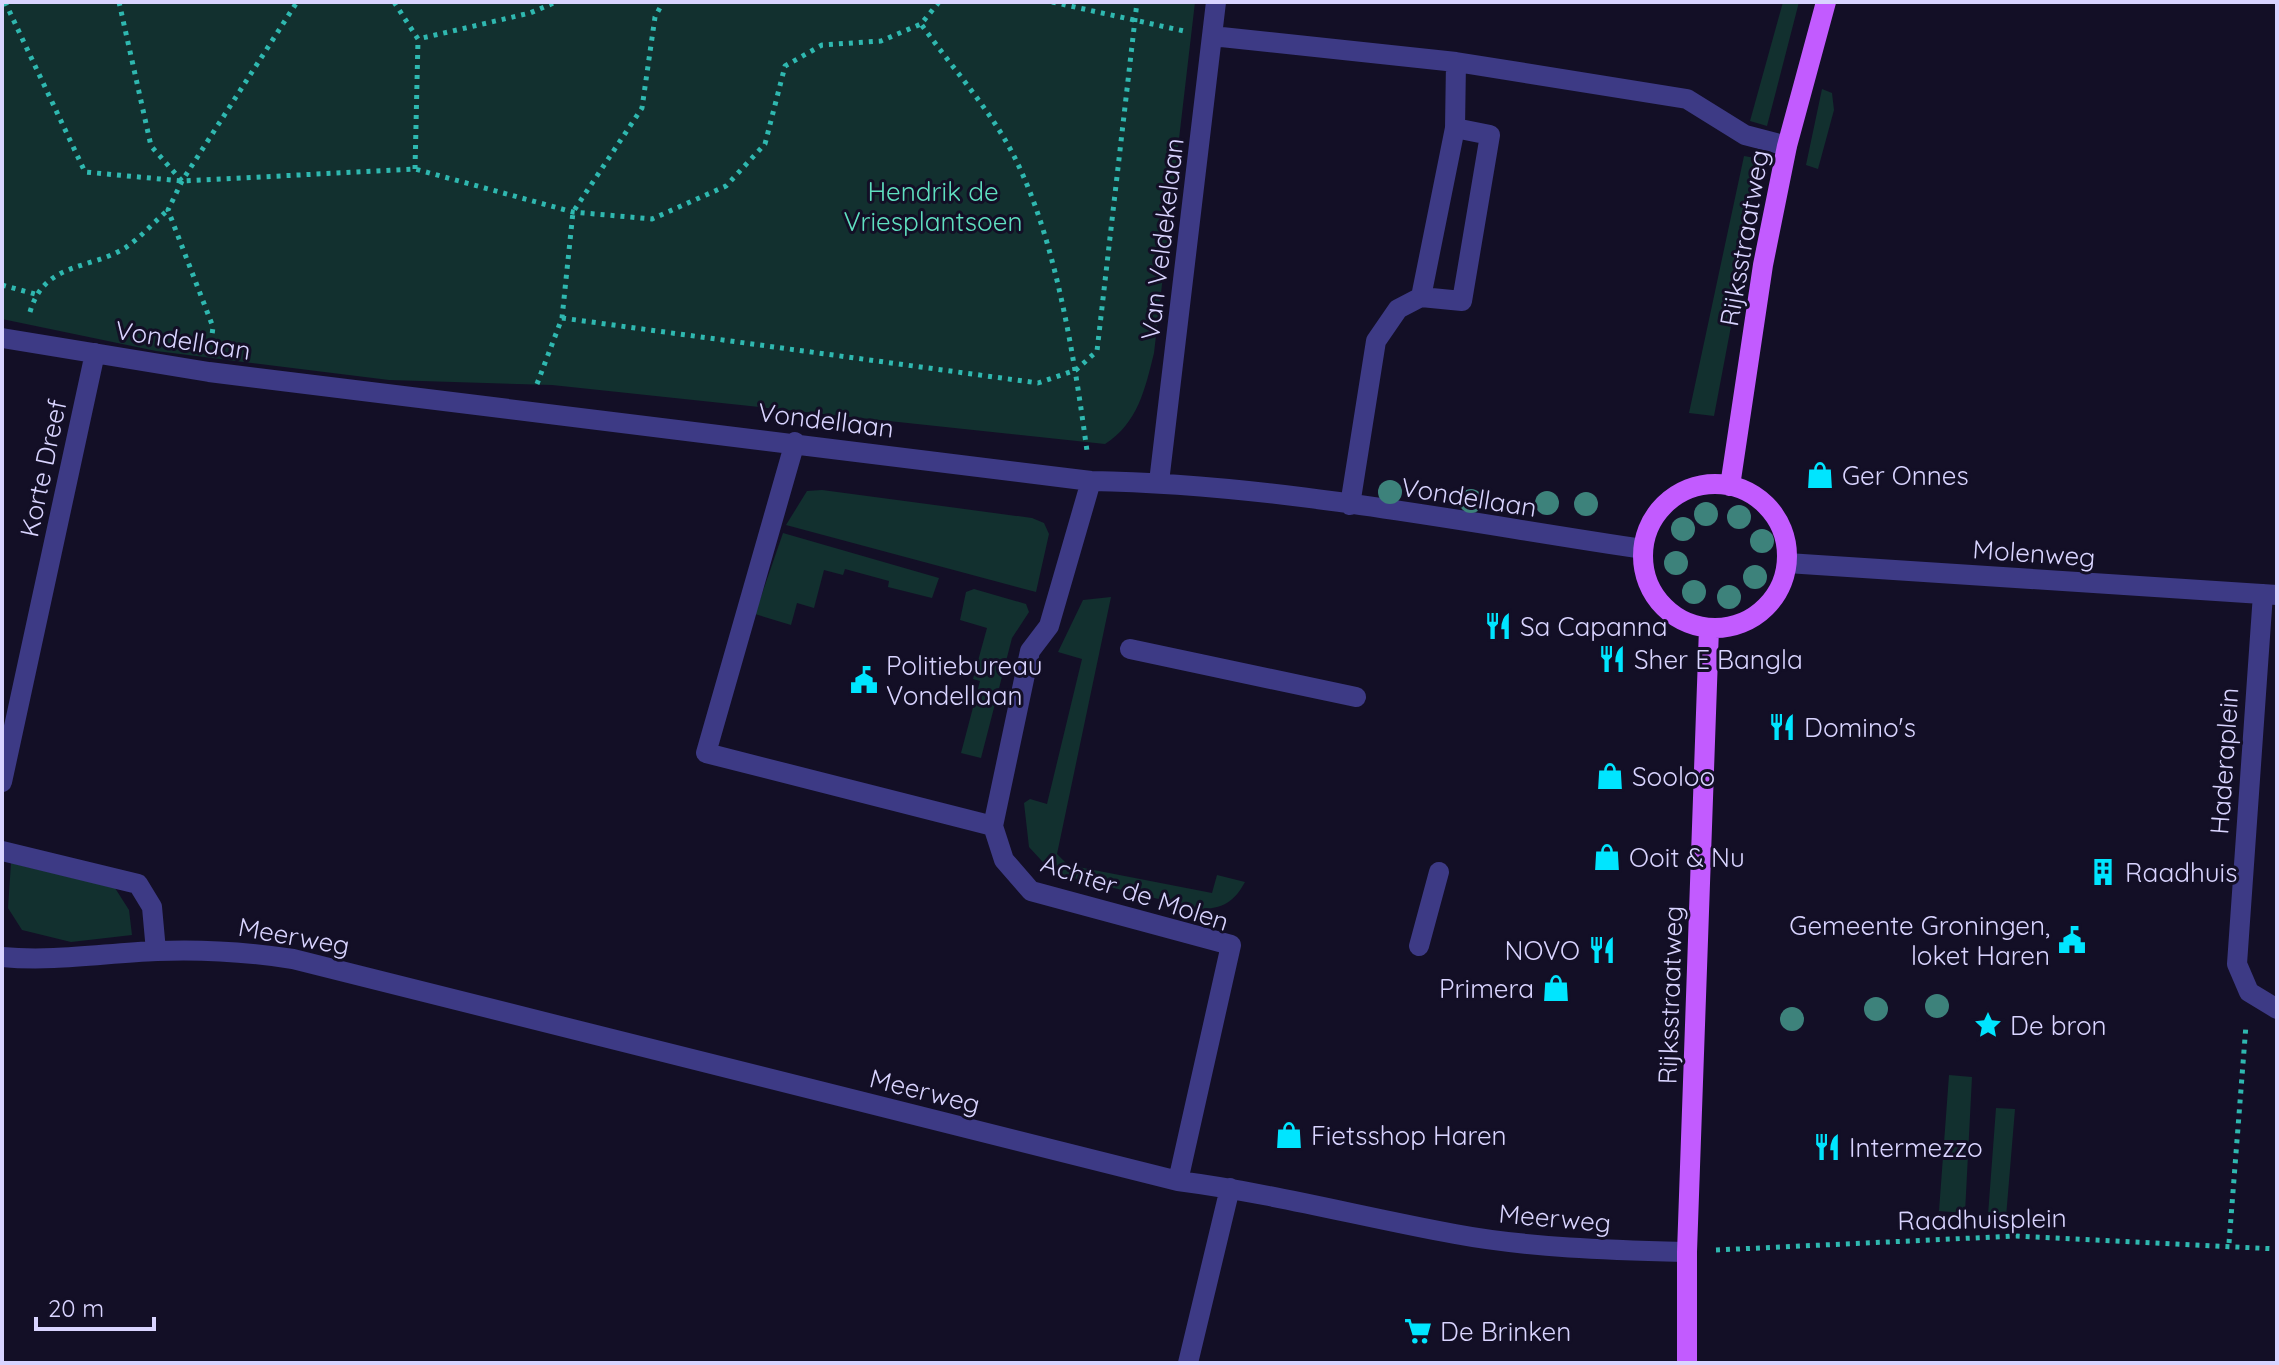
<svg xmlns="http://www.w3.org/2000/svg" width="2279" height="1365" font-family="Quicksand,sans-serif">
	<rect width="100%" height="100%" fill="#130f26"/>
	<path fill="#12302f" d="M2,2H1195L1154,353C1145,389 1138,423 1105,444L552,385L389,380L156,351L2,319Z
		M1783,2H1799L1767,126L1750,121Z
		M1822,89L1832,93L1834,110L1818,169L1806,165Z
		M1744,156L1761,159L1736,270L1735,305L1714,416L1689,413Z
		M822,490L1032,518L1044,523L1049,534L1036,592L786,525L807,491Z
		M783,533L939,578L932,598L888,587L889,581L845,569L843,575L824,570L814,608L797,603L791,625L755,614Z
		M974,589L1026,604L1029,612L1012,638L981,758L961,753L980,681L973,679L987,628L960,620L966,592Z
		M1111,597L1057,854L1068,865L1212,893L1217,875L1245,882C1234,902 1223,909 1199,909L1053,873L1029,847L1024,803L1030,799L1047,804L1082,659L1058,652L1083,600Z
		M11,863L115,888L129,910L132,935L71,942L22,930L8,908Z
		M1949,1075L1972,1077L1965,1213L1939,1211Z
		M1996,1108L2015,1109L2006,1217L1988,1215Z"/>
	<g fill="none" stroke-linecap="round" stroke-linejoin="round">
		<path stroke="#2fb8b0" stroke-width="5" stroke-dasharray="4 6" stroke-linecap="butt" d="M5,2L85,172L182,181L415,169L573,212L652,219L726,186L765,144L785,66L822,45L881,41L921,24
			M119,2L151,146L182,181
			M394,2L418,39L530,13L556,2
			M939,2L921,24C948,62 980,98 1004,138C1054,222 1074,356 1087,451
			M1052,2L1184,31
			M415,169L418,39
			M2,285L35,294
			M30,312C44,262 89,270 125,248C140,238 154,222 168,210
			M562,318L1038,383L1076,370L1097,351L1137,2
			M211,343L213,327L168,210L182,181L297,2
			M537,384L562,318L573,212L642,108L655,17L663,2
			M2229,1243L2246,1025
			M1716,1250L2016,1236L2277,1249"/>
		<path stroke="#3d3a85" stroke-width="20" d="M1212,36L1456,62L1687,99L1745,135L1787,146
			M1455,128L1421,297L1462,301L1490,135L1455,128L1456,62
			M2,338L209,372L1091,481C1276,484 1461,522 1643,549
			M795,442L706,753L993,826
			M1091,481L1049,626L1030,651L993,826L1004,860L1031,891L1231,945L1178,1181
			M1159,482L1216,2
			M1350,505L1376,341L1398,309L1421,297
			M1787,563L2277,595
			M2263,594L2237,964L2249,992L2277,1009
			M1130,649L1356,697
			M2,782L95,353
			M2,851L138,884L152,907L156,951
			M1419,946L1439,872
			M2,957C54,962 105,953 157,951C204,949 247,952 293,959L1178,1181C1271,1193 1362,1217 1455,1234C1530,1248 1611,1250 1687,1252
			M1188,1363L1230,1188"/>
		<path stroke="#c25bff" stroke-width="20" d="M1643 556a72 72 0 1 1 144 0a72 72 0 1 1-144 0Z
			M1730,486L1763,265L1787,146L1826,2
			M1687,1363V1252L1709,628"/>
	</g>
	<g fill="#3d827b">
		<circle cx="1390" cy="492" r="12"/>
		<circle cx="1471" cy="501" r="12"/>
		<circle cx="1547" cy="503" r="12"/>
		<circle cx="1586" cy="504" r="12"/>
		<circle cx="1706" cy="514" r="12"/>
		<circle cx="1739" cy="517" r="12"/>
		<circle cx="1683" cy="529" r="12"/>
		<circle cx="1762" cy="541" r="12"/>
		<circle cx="1676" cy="563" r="12"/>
		<circle cx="1755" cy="577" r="12"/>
		<circle cx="1694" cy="592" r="12"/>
		<circle cx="1729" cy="597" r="12"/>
		<circle cx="1937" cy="1006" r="12"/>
		<circle cx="1876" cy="1009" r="12"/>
		<circle cx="1792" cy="1019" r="12"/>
	</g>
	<defs>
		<g id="shop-bare" transform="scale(2.16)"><path d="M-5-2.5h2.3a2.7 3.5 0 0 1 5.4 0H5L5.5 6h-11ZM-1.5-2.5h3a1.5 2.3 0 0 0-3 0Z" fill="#00e5ff" stroke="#130f26" stroke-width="2.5" paint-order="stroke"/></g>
		<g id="restaurant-bare" transform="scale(2.16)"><path d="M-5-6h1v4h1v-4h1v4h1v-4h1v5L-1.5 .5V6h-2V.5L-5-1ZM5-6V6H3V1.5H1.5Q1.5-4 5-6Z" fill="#00e5ff" stroke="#130f26" stroke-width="2.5" paint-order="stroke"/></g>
		<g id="civic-bare" transform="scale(2.16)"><path d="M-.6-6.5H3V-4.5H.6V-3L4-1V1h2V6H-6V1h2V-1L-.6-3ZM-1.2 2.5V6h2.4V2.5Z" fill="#00e5ff" stroke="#130f26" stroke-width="2.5" paint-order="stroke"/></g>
		<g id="building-bare" transform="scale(2.16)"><path d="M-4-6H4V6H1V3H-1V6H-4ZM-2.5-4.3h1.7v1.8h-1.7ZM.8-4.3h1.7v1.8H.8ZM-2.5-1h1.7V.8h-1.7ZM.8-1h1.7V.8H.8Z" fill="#00e5ff" stroke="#130f26" stroke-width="2.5" paint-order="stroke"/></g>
		<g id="sight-bare" transform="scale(2.16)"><path d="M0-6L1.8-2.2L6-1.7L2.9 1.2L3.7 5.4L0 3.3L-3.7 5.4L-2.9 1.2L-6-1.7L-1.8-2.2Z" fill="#00e5ff" stroke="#130f26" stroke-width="2.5" paint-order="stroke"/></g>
		<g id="supermarket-bare" transform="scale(2.16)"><path d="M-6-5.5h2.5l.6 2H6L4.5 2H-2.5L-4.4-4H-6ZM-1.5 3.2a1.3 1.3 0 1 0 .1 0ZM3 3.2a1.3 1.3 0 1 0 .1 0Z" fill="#00e5ff" stroke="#130f26" stroke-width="2.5" paint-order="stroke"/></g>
	</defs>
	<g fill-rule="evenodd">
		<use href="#shop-bare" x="1820" y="475"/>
		<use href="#restaurant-bare" x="1498" y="626"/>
		<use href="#restaurant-bare" x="1612" y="659"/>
		<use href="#civic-bare" x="864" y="680"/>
		<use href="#restaurant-bare" x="1782" y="727"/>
		<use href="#shop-bare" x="1610" y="776"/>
		<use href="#shop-bare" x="1607" y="857"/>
		<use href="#building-bare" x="2103" y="872"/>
		<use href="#civic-bare" x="2072" y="940"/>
		<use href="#restaurant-bare" x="1602" y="950"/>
		<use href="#shop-bare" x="1556" y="988"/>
		<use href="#sight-bare" x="1988" y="1025"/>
		<use href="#shop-bare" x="1289" y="1135"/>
		<use href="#restaurant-bare" x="1827" y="1147"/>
		<use href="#supermarket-bare" x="1418" y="1331"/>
	</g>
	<g text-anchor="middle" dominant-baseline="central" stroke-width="6" stroke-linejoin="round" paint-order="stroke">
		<g font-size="26" fill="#5fe0c0" stroke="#130f26">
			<text x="933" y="191">Hendrik de<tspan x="933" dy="30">Vriesplantsoen</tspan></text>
		</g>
		<g font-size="26" fill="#d9d4ff" stroke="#130f26">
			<text transform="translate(1744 238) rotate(-80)">Rijksstraatweg</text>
			<text transform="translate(1162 239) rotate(-83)">Van Veldekelaan</text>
			<text transform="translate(183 340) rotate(9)">Vondellaan</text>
			<text transform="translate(826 420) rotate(7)">Vondellaan</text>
			<text transform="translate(43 468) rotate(-78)">Korte Dreef</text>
			<text transform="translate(1469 497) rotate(9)">Vondellaan</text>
			<text transform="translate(2034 553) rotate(4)">Molenweg</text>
			<text transform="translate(2224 761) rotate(-86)">Haderaplein</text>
			<text transform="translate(1135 892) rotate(18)">Achter de Molen</text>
			<text transform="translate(294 936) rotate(10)">Meerweg</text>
			<text transform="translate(1670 995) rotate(-88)">Rijksstraatweg</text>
			<text transform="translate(925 1091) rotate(14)">Meerweg</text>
			<text transform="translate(1555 1218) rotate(5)">Meerweg</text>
			<text transform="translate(1982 1219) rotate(-1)">Raadhuisplein</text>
		</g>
		<g font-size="26" fill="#d9d4ff" stroke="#130f26" text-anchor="start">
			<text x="1842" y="475">Ger Onnes</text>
			<text x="1520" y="626">Sa Capanna</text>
			<text x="1634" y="659">Sher E Bangla</text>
			<text x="886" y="665">Politiebureau<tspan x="886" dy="30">Vondellaan</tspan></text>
			<text x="1804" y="727">Domino's</text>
			<text x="1632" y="776">Sooloo</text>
			<text x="1629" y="857">Ooit &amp; Nu</text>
			<text x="2125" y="872">Raadhuis</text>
			<text x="2050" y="925" text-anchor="end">Gemeente Groningen,<tspan x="2050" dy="30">loket Haren</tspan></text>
			<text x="1580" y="950" text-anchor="end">NOVO</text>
			<text x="1534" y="988" text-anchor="end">Primera</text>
			<text x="2010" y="1025">De bron</text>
			<text x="1311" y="1135">Fietsshop Haren</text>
			<text x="1849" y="1147">Intermezzo</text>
			<text x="1440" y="1331">De Brinken</text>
		</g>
	</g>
	<rect width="2279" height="1365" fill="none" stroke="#d9d4ff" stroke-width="8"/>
	<path d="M36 1317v12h118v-12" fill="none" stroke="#d9d4ff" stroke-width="4"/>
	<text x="48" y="1317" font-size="24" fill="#d9d4ff" stroke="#130f26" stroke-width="6" paint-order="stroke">20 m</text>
</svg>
